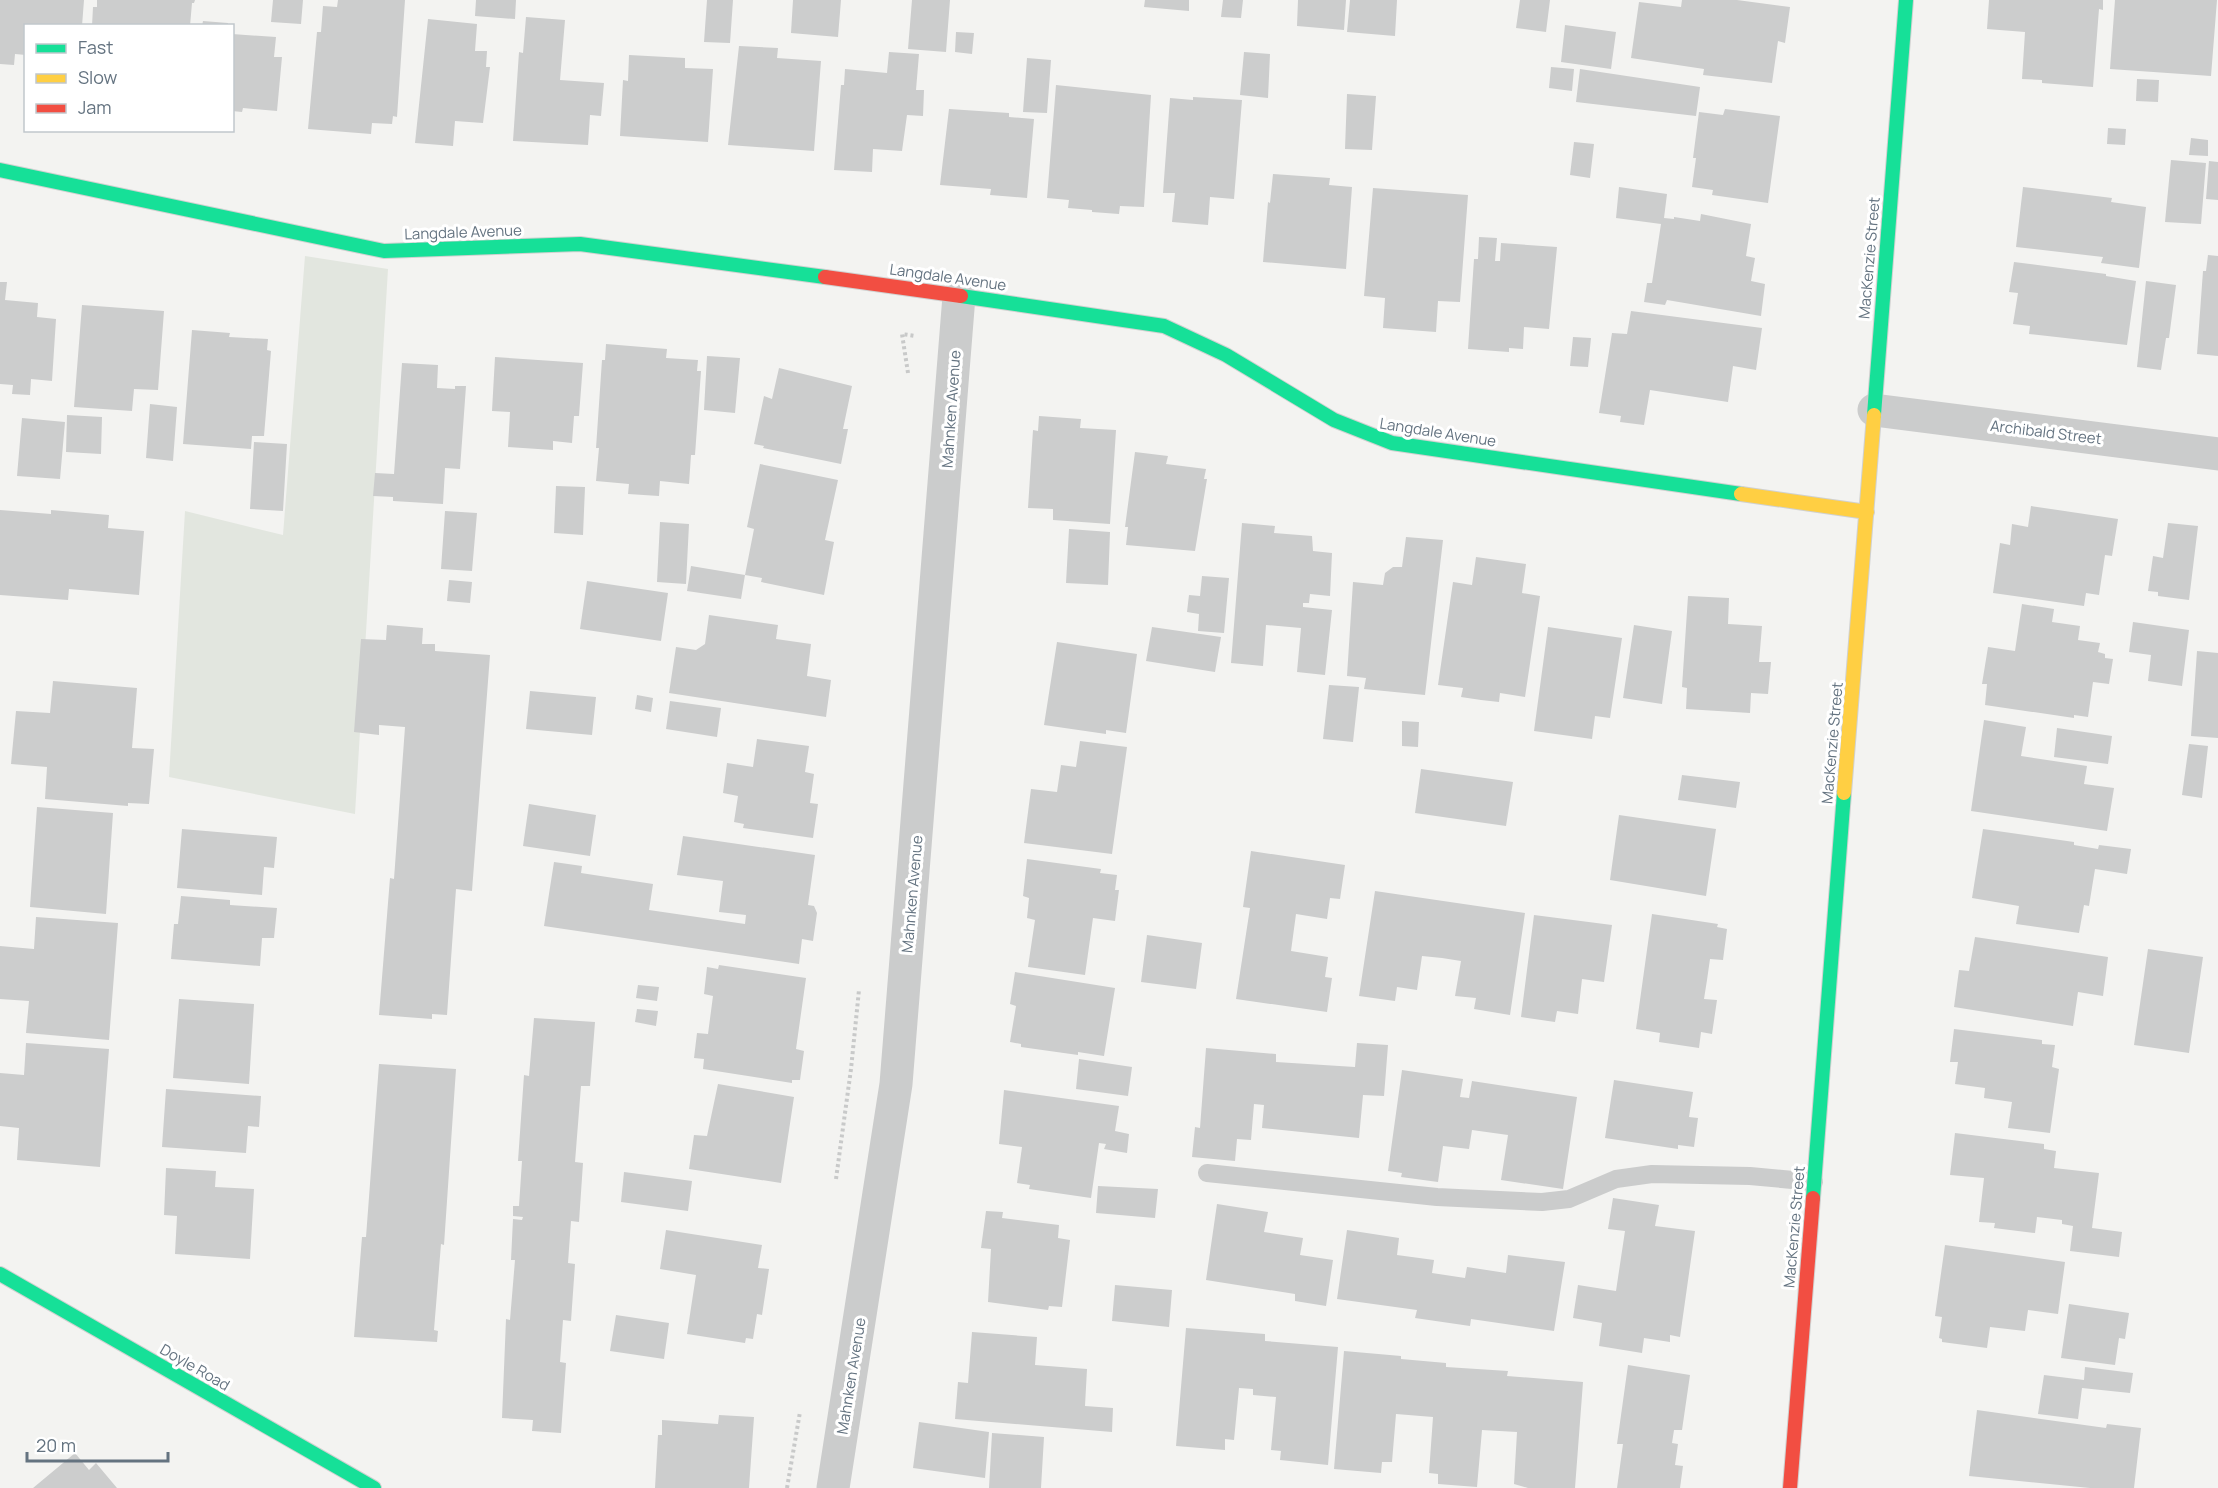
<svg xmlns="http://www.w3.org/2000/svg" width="2218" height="1488" font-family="Manrope,sans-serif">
	<rect width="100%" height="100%" fill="#f3f3f1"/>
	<path fill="#e2e6df" d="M305,256L388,269L355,814L169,777L185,511L283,535Z"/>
	<path fill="#cccdcd" d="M0,0H84L82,26H26V55L15,54L14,65L0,64Z
		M97,0H195L194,3H192L190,26H92L93,7H97Z
		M273,0H303L301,24L271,22Z
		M338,0H405L397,117L393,116L392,124L372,123L371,134L308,129L317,32H321L323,6L337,7Z
		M476,0H516L515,19L475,16Z
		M707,0H733L730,43L704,42Z
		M793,0H841L838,37L791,33Z
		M912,0H950L946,52L908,49Z
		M1145,0H1189V11L1144,7Z
		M1223,0H1243L1241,18L1221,17Z
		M1298,0H1346L1344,30L1297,26Z
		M1350,0H1397L1395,36L1347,32Z
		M1520,0H1550L1546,32L1516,28Z
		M1682,0H1737L1790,7L1785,43L1778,41L1772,83L1703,75L1704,69L1631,58L1639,2L1681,7Z
		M1989,0H2103V10L2099,9L2093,87L2042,83V80L2022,79L2025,32L1987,29Z
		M2115,0H2217L2211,76L2110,69Z
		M526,17L565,20L560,80L604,83L601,116L590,115L588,145L513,141L519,52L523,53Z
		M428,19L477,24L475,51H487L486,67H490L483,123L455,121L453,146L415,143Z
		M203,21L228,23V26H202Z
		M1565,25L1616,32L1611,69L1561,62Z
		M956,32L974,33L972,54L955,52Z
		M232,34L276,37L274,57H282L277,111L243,108L242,112L232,111Z
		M739,46L778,48L777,58L821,61L814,151L728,145Z
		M889,52L919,54L916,90H924L923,116L907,115L902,151L873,149L872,172L834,170L841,85H844L845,69L887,73Z
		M1244,52L1270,54L1268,98L1240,95Z
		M629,55L685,58V68L713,69L708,142L620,136L623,80L628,81Z
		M1027,58L1051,60L1047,113L1023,112Z
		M1551,67L1574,69L1572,91L1549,88Z
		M1580,69L1700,87L1696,116L1576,102Z
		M2137,79L2159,80L2158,102L2136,101Z
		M1056,85L1151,95L1144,207L1120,206L1119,214L1092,212V210L1068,208L1069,200L1047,198Z
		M1347,94L1376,96L1372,150L1345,149Z
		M1193,97L1242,100L1234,199L1210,197L1208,225L1172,222L1175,193H1163L1170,98L1193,100Z
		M949,109L1009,113V117L1034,119L1027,198L990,195L991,189L940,185Z
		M1725,109L1780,116L1768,203L1712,195L1713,190L1692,187L1696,158H1693L1699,112L1723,115Z
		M2108,128L2126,129L2125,145L2107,144Z
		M2191,138L2208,140V156L2189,155Z
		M1574,142L1594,144L1590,178L1570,175Z
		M2171,160L2206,163L2201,224L2165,222Z
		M2209,161L2218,162V200L2206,199Z
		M1273,174L1330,178L1329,185L1352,187L1346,269L1263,262L1268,202L1270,203Z
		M1619,187L1667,194L1664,218L1674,219V217L1700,221L1701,214L1751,224L1746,256L1755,258L1751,281L1765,284L1761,316L1667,300L1665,305L1644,302L1647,283H1652L1661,224L1616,218Z
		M2023,187L2112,198L2111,202L2146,207L2139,268L2101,263L2103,257L2016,247Z
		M1373,188L1468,195L1460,302L1438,301L1436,332L1383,328L1385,298L1364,296Z
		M1479,237L1497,238L1495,261H1500L1501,243L1557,247L1549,329L1524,327L1523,349L1509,348V352L1468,349L1474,259H1478Z
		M2208,255L2218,256V356L2197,354L2203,271H2206Z
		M2014,262L2106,274V276L2136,281L2127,345L2029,334L2030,326L2013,324L2018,293L2009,292Z
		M2146,281L2176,285L2169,338H2166L2161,370L2137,367Z
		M0,282H7L5,300L38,303L37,317L56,319L52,381L31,379L30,395L12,394L13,385L0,384Z
		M82,305L164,311L158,390L134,389L132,411L74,407Z
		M1631,311L1762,328L1756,370L1733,366L1728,402L1650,390L1644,425L1620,422L1621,416L1599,413L1612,333L1627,334Z
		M192,330L230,333L229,337L268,339L267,350L271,351L264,436H252L251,449L183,444Z
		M1573,337L1591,338L1588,367L1570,366Z
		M606,344L667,349L666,358L698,360L697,371H701L695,455H691L689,484L660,481L659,496L628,494L629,484L596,481L599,448H596L602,360H605Z
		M707,356L740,358L735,413L704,410Z
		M495,357L583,363L579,416H574L572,443L553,441V450L508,447L510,412L492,411Z
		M402,363L438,365L437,388L455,389V386H466L460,469L445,468L443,504L393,501V497L373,496L375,473L394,474Z
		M779,368L852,386L843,429H848L841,464L763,448L764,446L754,444L764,396L772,399Z
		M150,404L177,407L173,461L146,458Z
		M67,415L102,417L101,454L66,452Z
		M1039,416L1081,419L1080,428L1116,430L1110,524L1053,520V509L1028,508L1033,430L1038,431Z
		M22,418L65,422L60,479L17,476Z
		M254,442L287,444L283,511L250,509Z
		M1135,452L1168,456L1166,464L1206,469L1204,479H1207L1195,551L1126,545L1128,527H1125Z
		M760,464L838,480L825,540L834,542L824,595L761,582L762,578L745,575L754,529L747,527Z
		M556,486L585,487L583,535L554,533Z
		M2031,506L2118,519L2112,556L2105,555L2099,595L2086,593L2084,606L1993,593L2000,543L2010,545L2012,524L2028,527Z
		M0,510L51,514V510L109,515L108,528L144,531L139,595L69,589L68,600L0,595Z
		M445,511L477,513L472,571L441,569Z
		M660,522L689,524L686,584L657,582Z
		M1242,523L1275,526L1274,533L1312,536L1313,551L1332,553L1330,596L1310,594L1309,603H1303V607L1332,610L1325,675L1297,672L1301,628L1266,625L1263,666L1231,663Z
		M2168,523L2198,526L2189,600L2158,596V592L2148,591L2153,556L2163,558Z
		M1069,529L1110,532L1108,585L1066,583Z
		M1406,537L1443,540L1425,695L1364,689L1366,678L1347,676L1353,582L1383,585L1385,573L1393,567H1402Z
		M1476,557L1526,564L1522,593L1540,596L1525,697L1500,693L1499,702L1481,700L1461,697L1463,688L1438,685L1453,582L1472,585Z
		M691,566L745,575L741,599L687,591Z
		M1202,576L1229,578L1224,633L1198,631L1199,614L1187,612L1189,595L1200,596Z
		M449,580L472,582L470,603L447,601Z
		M587,581L668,593L661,641L580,629Z
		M1688,596L1729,598L1728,624L1762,626L1759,662H1771L1768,694L1751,693L1750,713L1686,709L1687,688L1682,687Z
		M2022,604L2054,609L2052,622L2080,626L2078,640L2100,643L2098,652L2105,654V658L2113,659L2109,684L2093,682L2088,717L2074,715V718L1985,705L1987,684H1982L1988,647L2015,651Z
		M709,615L778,625L776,639L811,644L807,676L831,680L826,717L669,693L676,647L696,650L705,644Z
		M2133,622L2189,630L2182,686L2148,681L2151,655L2129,652Z
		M387,625L423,628L422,644H435V651L490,655L472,891L456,889L447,1015L432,1014V1019L379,1015L390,878L394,879L405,727L379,725V735L354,732L361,639L386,640Z
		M1634,625L1672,631L1662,704L1623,698Z
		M1152,627L1221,637L1215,672L1146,661Z
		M1548,627L1622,638L1610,718L1595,716L1592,739L1534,731Z
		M1057,642L1137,654L1126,733L1106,730V734L1044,725Z
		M2197,651L2218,653V738L2191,736Z
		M53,681L137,688L132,748L154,749L149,804L128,803V806L45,799L47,767L11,764L16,711L50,713Z
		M1329,685L1359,687L1353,742L1323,739Z
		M530,691L596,697L592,735L526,729Z
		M637,695L653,698L651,712L635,709Z
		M670,701L721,708L717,737L666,729Z
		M1984,720L2026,727L2021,756L2087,766L2084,784L2114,788L2107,831L1971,811Z
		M1402,721L1419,722L1418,747L1402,746Z
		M2057,728L2112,736L2108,764L2054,757Z
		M757,739L809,746L805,772L814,774L810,803L818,804L813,838L743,828L744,824L734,822L738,796L723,793L727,763L753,767Z
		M1080,741L1127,747L1112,854L1024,843L1031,789L1057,792L1061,765L1076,767Z
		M2189,744L2208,746L2202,798L2182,795Z
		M1421,769L1513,782L1506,826L1415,813Z
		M1682,775L1740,782L1736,808L1678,800Z
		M529,804L596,815L590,856L523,846Z
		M37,807L113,813L106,914L30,907Z
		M1619,815L1716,829L1706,896L1610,880Z
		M182,829L277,837L274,868L264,867L262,895L177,888Z
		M1983,829L2074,842V845L2098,849L2099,845L2131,849L2127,874L2095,869L2089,906L2084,905L2079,933L2016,924L2019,906L1972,898Z
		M683,836L815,855L808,905L814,906L817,913L813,941L802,939L799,964L544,926L554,862L582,866L581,873L653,884L649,910L745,924L746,915L719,912L723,881L677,875Z
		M1251,851L1345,865L1340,899L1330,898L1327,919L1296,914L1291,951L1328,957L1325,977L1332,978L1327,1012L1236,999L1250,908L1243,907Z
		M1027,859L1101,869L1100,873L1117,875L1115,890H1119L1115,921L1093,918L1085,975L1028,967L1035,920L1027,918L1029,898L1023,896Z
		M1375,891L1525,913L1510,1015L1474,1009L1476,998L1455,996L1461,961L1442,958L1422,956L1417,990L1397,987L1395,1001L1359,996Z
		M181,896L230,900V905L277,908L274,938H262L260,966L171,959L174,924H178Z
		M1652,914L1718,924L1717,927L1727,929L1723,960L1710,959L1707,980L1704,999L1717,1000L1712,1034L1701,1032L1699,1048L1659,1042L1660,1033L1636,1029Z
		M1534,915L1612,925L1604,982L1582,979L1578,1014L1557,1011L1555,1022L1521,1017Z
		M36,917L118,923L109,1040L26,1033L29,1001L0,999V946L34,949Z
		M1147,935L1202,943L1196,989L1141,982Z
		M1975,937L2108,957L2103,996L2078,992L2073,1026L1954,1007L1959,970L1969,971Z
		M2148,949L2203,957L2189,1053L2134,1045Z
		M719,965L806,978L796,1049L804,1051L800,1080H792V1083L703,1069L704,1059L694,1058L697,1033L708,1034L713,996L704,994L707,967L718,969Z
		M1015,972L1115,988L1104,1056L1078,1052V1055L1021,1047V1044L1010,1042L1016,1006L1010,1004Z
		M638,985L659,987L657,1001L636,998Z
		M179,999L254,1004L249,1084L173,1078Z
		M637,1009L658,1011L656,1026L635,1022Z
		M534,1018L595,1022L590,1086H581L575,1162L583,1163L579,1222L571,1221L568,1263L575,1264L571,1321L563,1320L560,1362L566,1363L561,1433L532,1431L533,1420L502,1418L506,1319L510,1320L515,1260H511L513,1219L522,1220L523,1217L513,1216V1206H519L522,1161H518L524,1075L529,1076Z
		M1954,1029L2042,1040V1044L2055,1045L2052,1067L2059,1069L2050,1133L2008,1128L2012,1102L1984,1098L1985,1088L1955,1084L1958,1062H1950Z
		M26,1043L109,1049L100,1167L17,1160L19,1128L0,1126V1073L24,1075Z
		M1357,1043L1388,1045L1384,1096L1363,1095L1359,1138L1262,1128L1264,1105L1254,1104L1251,1140L1237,1139L1235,1161L1192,1157L1195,1127L1200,1128L1206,1048L1276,1054V1062L1355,1067Z
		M1079,1059L1132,1067L1128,1096L1076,1089Z
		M379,1064L456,1069L444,1245L441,1244L434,1330L438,1331L437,1342L354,1337L362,1237H366Z
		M1402,1070L1463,1079L1460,1097L1469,1098L1472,1081L1577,1097L1563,1189L1501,1180L1508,1135L1472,1130L1469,1149L1443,1146L1438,1182L1401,1177L1402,1173L1388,1171Z
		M1614,1080L1693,1092L1689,1117L1698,1118L1694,1147L1678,1145V1149L1605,1138Z
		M718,1084L794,1097L781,1183L689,1169L694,1135L707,1136Z
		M166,1089L261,1096L259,1127L248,1126L246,1153L162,1147Z
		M1004,1090L1119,1106L1115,1131L1129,1134L1127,1153L1104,1149L1106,1144L1099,1143L1091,1198L1029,1189L1030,1185L1017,1183L1022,1147L999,1144Z
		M1955,1133L2044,1144V1149L2056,1151L2054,1168L2099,1173L2092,1228L2122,1232L2119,1257L2070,1251L2073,1226L2062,1224V1220L2037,1217L2035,1233L1994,1228L1995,1223L1979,1222L1984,1178L1950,1175Z
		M166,1168L216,1171L215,1187L254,1189L250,1259L175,1254L177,1216L164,1215Z
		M624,1172L692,1181L688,1211L621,1202Z
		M1098,1186L1158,1189L1155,1218L1096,1213Z
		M1613,1198L1659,1205L1655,1226L1695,1231L1680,1337L1670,1335V1342L1644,1338L1642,1353L1599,1346L1602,1323L1573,1318L1578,1285L1616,1291L1625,1231L1608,1229Z
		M1217,1204L1268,1212L1264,1232L1303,1238L1300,1255L1333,1260L1326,1306L1295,1301V1294L1206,1280Z
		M986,1211L1003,1212L1002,1218L1059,1225L1058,1238L1070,1240L1062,1307L1049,1306L1048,1310L988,1302L991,1249L981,1248Z
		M666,1230L762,1245L758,1268L769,1269L762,1315L757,1314L753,1339L746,1338L745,1343L687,1334L696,1275L660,1269Z
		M1347,1230L1399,1238L1397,1255L1434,1260L1432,1273L1465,1278L1467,1267L1506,1273L1508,1255L1565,1262L1554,1331L1471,1319L1470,1326L1415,1318L1417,1310L1337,1299Z
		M1945,1245L2065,1262L2058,1314L2028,1310L2025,1331L1990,1327L1987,1348L1942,1342V1339L1939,1338L1942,1317L1935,1316Z
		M1115,1285L1172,1290L1169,1327L1112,1321Z
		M2069,1304L2129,1313L2125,1339L2119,1338L2115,1365L2061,1358Z
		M616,1315L669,1323L664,1359L610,1351Z
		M1186,1328L1265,1334V1341L1338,1347L1328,1465L1280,1460L1281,1451L1271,1450L1276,1397L1253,1395V1389L1239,1388L1234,1440L1225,1439V1450L1176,1446Z
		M972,1332L1037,1337L1035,1365L1087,1369L1085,1406L1113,1408L1112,1432L955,1419L958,1382L968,1383Z
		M1344,1351L1401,1356V1359L1446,1363V1367L1508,1371L1507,1376L1583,1382L1575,1488H1528L1514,1484L1517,1432L1482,1430L1477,1487L1438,1484V1474L1429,1473L1433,1417L1396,1414L1392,1462H1382L1381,1473L1334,1469Z
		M1628,1365L1690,1375L1682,1430H1674L1672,1443L1678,1444L1675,1465L1683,1466L1680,1488H1617L1623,1444H1617Z
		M2085,1367L2133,1373L2130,1393L2082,1388L2078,1419L2038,1414L2044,1375L2084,1380Z
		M1977,1410L2106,1428L2107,1424L2141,1428L2134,1488H2090L1969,1476Z
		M719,1415L754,1417L749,1488H655L658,1435H662V1420L718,1424Z
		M919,1422L989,1432L985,1478L913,1468Z
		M992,1433L1044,1437L1041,1488H989Z
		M75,1453L89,1470L96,1463L117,1488H33Z"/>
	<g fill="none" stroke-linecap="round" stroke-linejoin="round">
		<g stroke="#d0d1d0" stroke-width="16">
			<path id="fast" d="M0,170L384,251L580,244L825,277
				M961,296L1164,326L1226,355L1334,420L1392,443L1741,494
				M1874,415L1906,0
				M1813,1198L1844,793
				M0,1274L374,1488"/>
		</g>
		<g stroke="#d0d1d0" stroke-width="16">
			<path id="slow" d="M1741,494L1867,512
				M1844,793L1874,415"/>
		</g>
		<g stroke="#d0d1d0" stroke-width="16">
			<path id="jam" d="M825,277L961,296
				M1790,1488L1813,1198"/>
		</g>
		<path stroke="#c8c9c9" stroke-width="4" stroke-dasharray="3 3" stroke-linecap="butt" d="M908,373L902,334L915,336
			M836,1179L851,1069L859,990
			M787,1488L800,1412"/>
		<path stroke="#cbcccc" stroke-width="18" d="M1207,1173L1437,1197L1542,1202L1569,1199L1616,1179L1652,1174L1750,1176L1814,1182"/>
		<path stroke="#cbcccc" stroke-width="33" d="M1874,410L2218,454
			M833,1488L896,1084L959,296"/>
		<use href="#fast" stroke="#16e098" stroke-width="14"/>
		<use href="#slow" stroke="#ffcf43" stroke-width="14"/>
		<use href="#jam" stroke="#f24e42" stroke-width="14"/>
	</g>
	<g text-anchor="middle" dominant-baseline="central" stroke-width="6" stroke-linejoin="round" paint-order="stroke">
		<g font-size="15" fill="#647380" stroke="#fff">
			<text transform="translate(463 232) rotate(-2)">Langdale Avenue</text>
			<text transform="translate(1869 258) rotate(-85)">MacKenzie Street</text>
			<text transform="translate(948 277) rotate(8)">Langdale Avenue</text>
			<text transform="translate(951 409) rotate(-86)">Mahnken Avenue</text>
			<text transform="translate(1438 432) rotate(9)">Langdale Avenue</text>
			<text transform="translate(2046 432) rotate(7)">Archibald Street</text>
			<text transform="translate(1832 743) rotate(-85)">MacKenzie Street</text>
			<text transform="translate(912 894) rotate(-85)">Mahnken Avenue</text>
			<text transform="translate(1794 1227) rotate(-85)">MacKenzie Street</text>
			<text transform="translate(195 1367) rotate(30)">Doyle Road</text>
			<text transform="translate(851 1376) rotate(-81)">Mahnken Avenue</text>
		</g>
	</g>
	<rect x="24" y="24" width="210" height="108" fill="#ffffff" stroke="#c1c7cc" stroke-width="1.5"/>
	<rect x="36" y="44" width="30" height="9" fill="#16e098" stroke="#c1c7cc" stroke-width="1.5"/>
	<text x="78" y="54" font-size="18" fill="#647380">Fast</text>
	<rect x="36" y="74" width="30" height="9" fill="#ffcf43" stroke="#c1c7cc" stroke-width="1.5"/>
	<text x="78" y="84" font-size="18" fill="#647380">Slow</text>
	<rect x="36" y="104" width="30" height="9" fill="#f24e42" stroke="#c1c7cc" stroke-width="1.5"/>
	<text x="78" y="114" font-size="18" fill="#647380">Jam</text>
	<path d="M27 1452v9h141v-9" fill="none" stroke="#647380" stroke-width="3"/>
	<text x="36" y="1452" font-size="18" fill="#647380" stroke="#ffffff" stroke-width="4.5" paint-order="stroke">20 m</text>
</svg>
